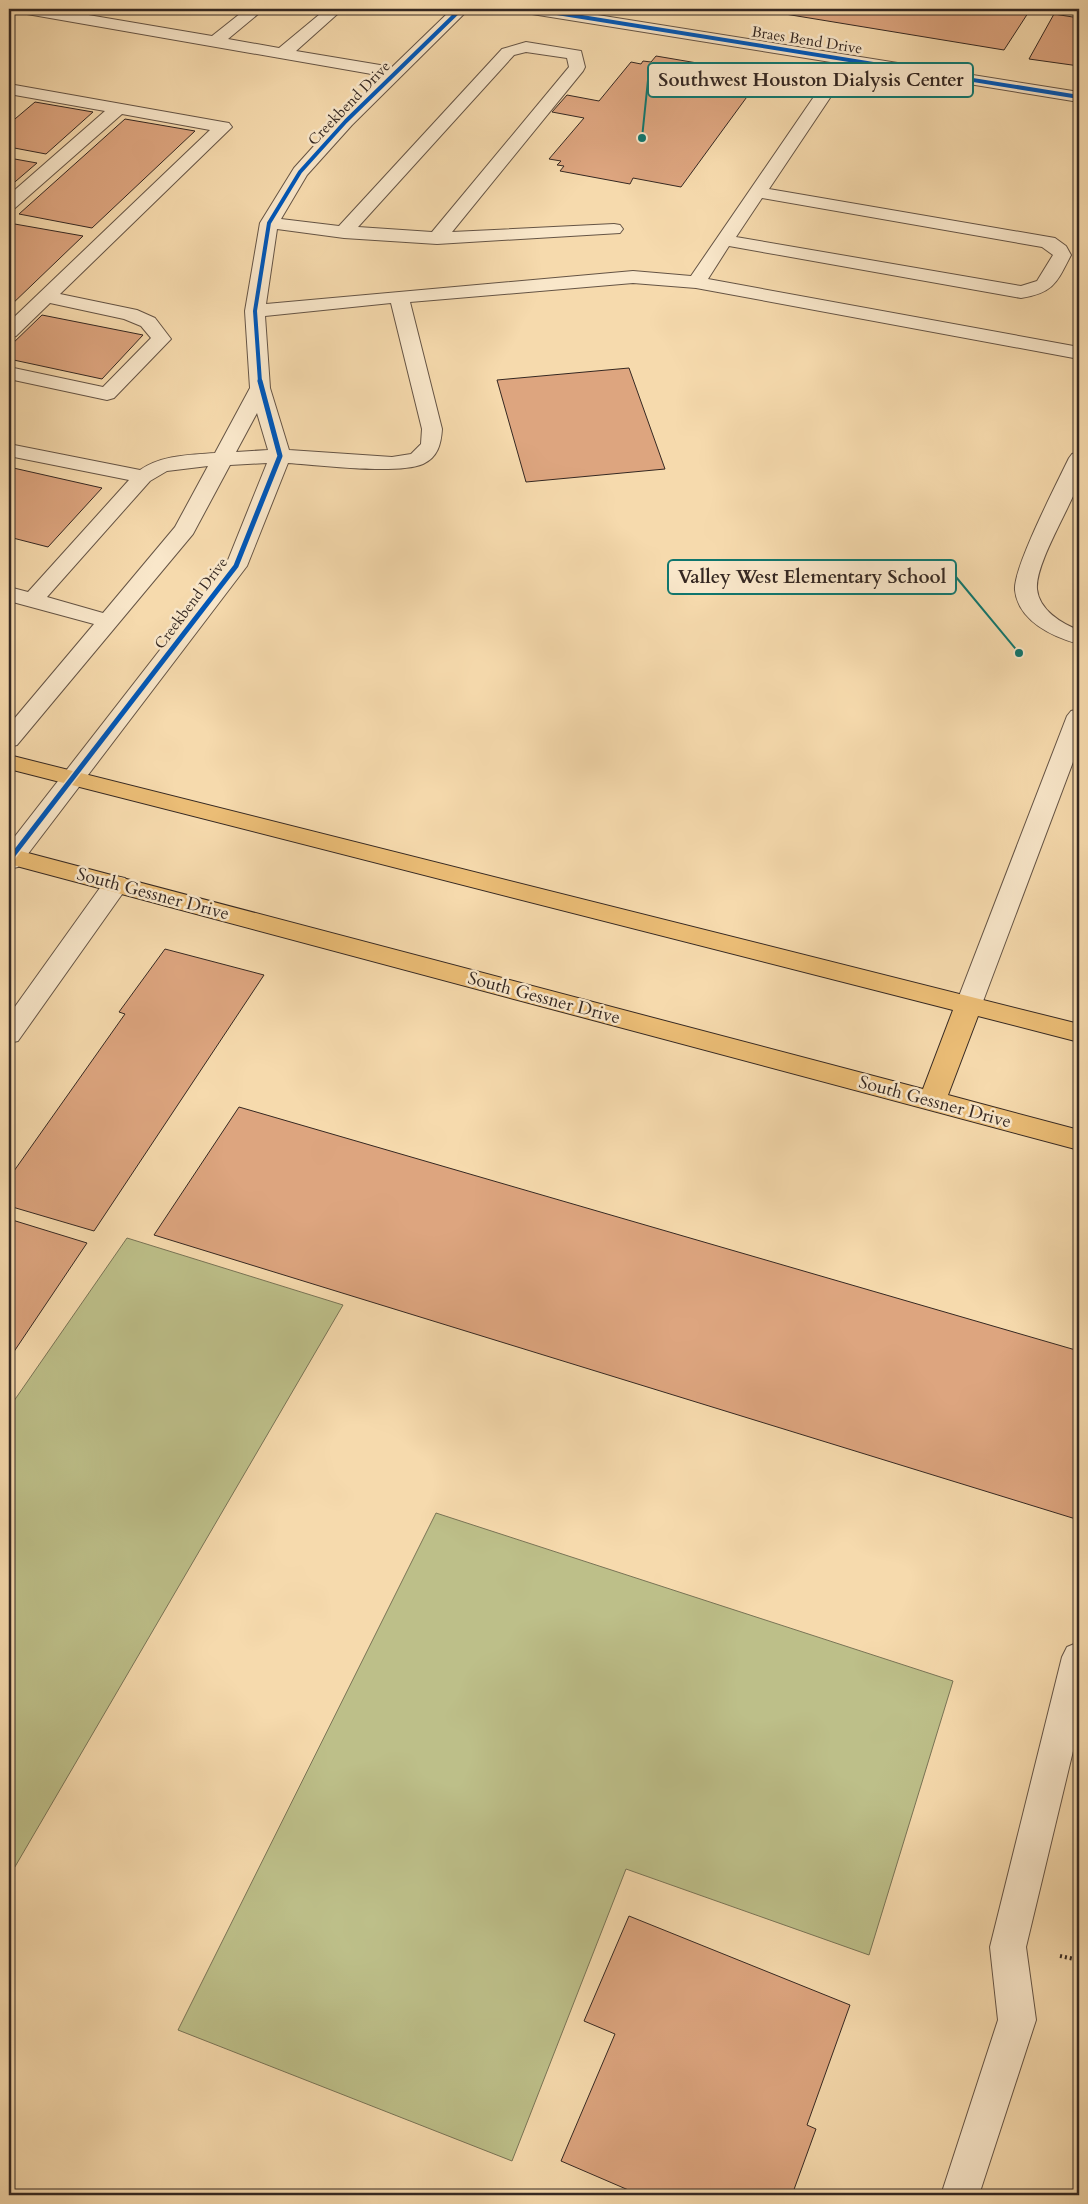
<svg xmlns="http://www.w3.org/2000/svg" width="1088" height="2204" font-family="Cardo,serif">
	<rect width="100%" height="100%" fill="#f6daad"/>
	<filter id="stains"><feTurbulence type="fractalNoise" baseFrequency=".004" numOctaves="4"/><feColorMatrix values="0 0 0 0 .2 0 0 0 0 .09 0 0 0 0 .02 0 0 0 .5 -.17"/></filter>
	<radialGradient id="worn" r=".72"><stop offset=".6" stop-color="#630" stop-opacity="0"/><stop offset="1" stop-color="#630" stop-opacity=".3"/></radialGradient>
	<path fill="#bdbf89" stroke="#797456" d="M127,1238L343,1305L9,1877V1408Z
		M436,1513L953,1681L869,1955L626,1869L512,2161L178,2030Z"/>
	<path fill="#dda57f" stroke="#352822" d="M789,9H1024L1030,10L1004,50L785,14Z
		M1054,14L1079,18V66L1029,59Z
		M656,56L709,65L705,70L760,79L681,187L633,178L630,184L560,171L564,166L557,165L561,161L549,159L584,118L552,112L567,95L599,101L631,62L641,64L643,61L651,62Z
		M35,102L93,112L46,154L9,147V124Z
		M125,119L195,131L92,228L19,214Z
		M9,158L37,163L9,187Z
		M9,223L83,236L9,307Z
		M42,315L143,335L102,379L9,359V347Z
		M629,368L665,469L526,482L497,380Z
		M9,467L102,488L48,547L9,537Z
		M165,949L264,975L94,1231L9,1206V1178L125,1014L119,1012Z
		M239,1107L1079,1351V1520L154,1235Z
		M9,1219L87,1243L9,1359Z
		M629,1916L850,2005L807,2125L816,2129L792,2195H640L561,2161L615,2034L584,2021Z"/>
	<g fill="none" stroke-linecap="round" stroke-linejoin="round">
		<g stroke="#655445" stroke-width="2">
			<path id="minor" d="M19,9H53L212,36L246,9H264L228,39L279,48L326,9H343L296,51L392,67L452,9H469L352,125L307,175L281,219L339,226L502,49L526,42L581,51L585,67L583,71L452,232L614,224L620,225L623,229L620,233L437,244L344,238L277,229L266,304L633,271L691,276L837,63L532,14L526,12L524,9H560L1079,92V102L852,65L769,189L1055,238L1066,246L1071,255C1057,282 1054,293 1021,298L729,246L708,279L1079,347V359L696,288L633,283L410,302L442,429C441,444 438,457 423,464C396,475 320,465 288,463L247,566L18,867L9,869V844L226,565L267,463L230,465L193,534L17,745L9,747V725L94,624L9,601V587L28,592L129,480L9,456V444L140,470C162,455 188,455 215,453L250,388L245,311L260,223L294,168L340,117L383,76L27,14L21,12ZM526,52L567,58L569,67L432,232L358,227L514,55ZM762,198L1042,247L1053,255L1037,281L1021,286L736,237ZM391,303L422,429L421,444L411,454L392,457L289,450L270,388L265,316ZM257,413L268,450L236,452ZM208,466L175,527L103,613L47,597L150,481L167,471Z
				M9,84L223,122L229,123L232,127L60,294L137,310L155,318L171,339L114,398L107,400L9,379V367L103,387L151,338L141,326L124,319L50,303L16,336L9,338V322L210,130L122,114L15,208L9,209V195L105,111L9,94Z
				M1079,452C1080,460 1081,474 1079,482C1070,508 1035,564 1037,589C1039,610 1062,624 1079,630V644C1053,637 1018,621 1015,590C1013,568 1057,483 1069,458L1072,454Z
				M1079,709V746L982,1004L978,1010L969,1013L960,1010L956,1004L1067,716L1071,711Z
				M116,876L125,878L129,884L125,890L18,1041L9,1043V1015L107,878Z
				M1079,1642V1726L1026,1947L1036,2020L979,2195H941L998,2020L990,1947L1062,1657L1067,1647Z"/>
		</g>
		<g stroke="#352822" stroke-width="2">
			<path id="major" d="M9,755L1079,1024V1042L978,1016L948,1095L1079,1130V1150L9,864V848L923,1089L953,1010L9,769Z"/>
		</g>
		<path stroke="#352822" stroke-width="4" stroke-dasharray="2 3" stroke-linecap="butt" d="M1060,1956L1079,1960"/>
		<use href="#minor" fill="#f9e7ca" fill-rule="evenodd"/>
		<use href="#major" fill="#ebbd76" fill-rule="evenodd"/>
		<g stroke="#f9e7ca" stroke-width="5.5">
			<path id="cycleway-far2" d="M532,9L1079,97
				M260,382L255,311L269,223L300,172L346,121L461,9"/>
		</g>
		<g stroke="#f9e7ca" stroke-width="8">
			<path id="cycleway-far1" d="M10,859L236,566L280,456L260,381"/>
		</g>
		<g stroke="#f9e7ca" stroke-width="9">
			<path id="cycleway" d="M9,861L11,858"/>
		</g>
		<use href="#cycleway-far2" stroke="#0057b8" stroke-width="4"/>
		<use href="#cycleway-far1" stroke="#0057b8" stroke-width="5"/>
		<use href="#cycleway" stroke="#0057b8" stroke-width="6"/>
	</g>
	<g text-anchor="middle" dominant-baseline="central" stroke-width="5" stroke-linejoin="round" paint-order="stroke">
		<g font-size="15" fill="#352822" stroke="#f9e7ca">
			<text transform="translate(807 40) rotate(9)">Braes Bend Drive</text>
			<text transform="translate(349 103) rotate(-46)">Creekbend Drive</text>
			<text transform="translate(191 603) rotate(-53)">Creekbend Drive</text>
		</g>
		<g font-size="18" fill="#352822" stroke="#f9e7ca">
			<text transform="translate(153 894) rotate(15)">South Gessner Drive</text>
			<text transform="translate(544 998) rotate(15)">South Gessner Drive</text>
			<text transform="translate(935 1102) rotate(15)">South Gessner Drive</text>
		</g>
	</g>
	<path fill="none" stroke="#0f766e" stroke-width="2" d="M642 138L648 80M1019 653L956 577"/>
	<g fill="#0f766e" stroke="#f9e7ca" stroke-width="2">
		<circle cx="642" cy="138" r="5"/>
		<circle cx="1019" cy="653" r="5"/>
	</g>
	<g fill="#f9e7ca" stroke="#0f766e" stroke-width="2">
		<rect x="648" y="63" width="325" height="34" rx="5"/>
		<rect x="668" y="560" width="288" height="34" rx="5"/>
	</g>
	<g font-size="19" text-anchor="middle" font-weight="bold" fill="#352822">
		<text x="811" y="86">Southwest Houston Dialysis Center</text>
		<text x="812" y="583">Valley West Elementary School</text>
	</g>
	<rect width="1088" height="2204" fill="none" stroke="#f6daad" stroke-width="30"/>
	<rect x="10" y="10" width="1068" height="2184" fill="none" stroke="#352822" stroke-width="2.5"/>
	<rect x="15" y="15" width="1058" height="2174" fill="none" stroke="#352822"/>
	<rect width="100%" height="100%" filter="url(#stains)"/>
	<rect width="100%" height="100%" fill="url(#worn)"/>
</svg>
